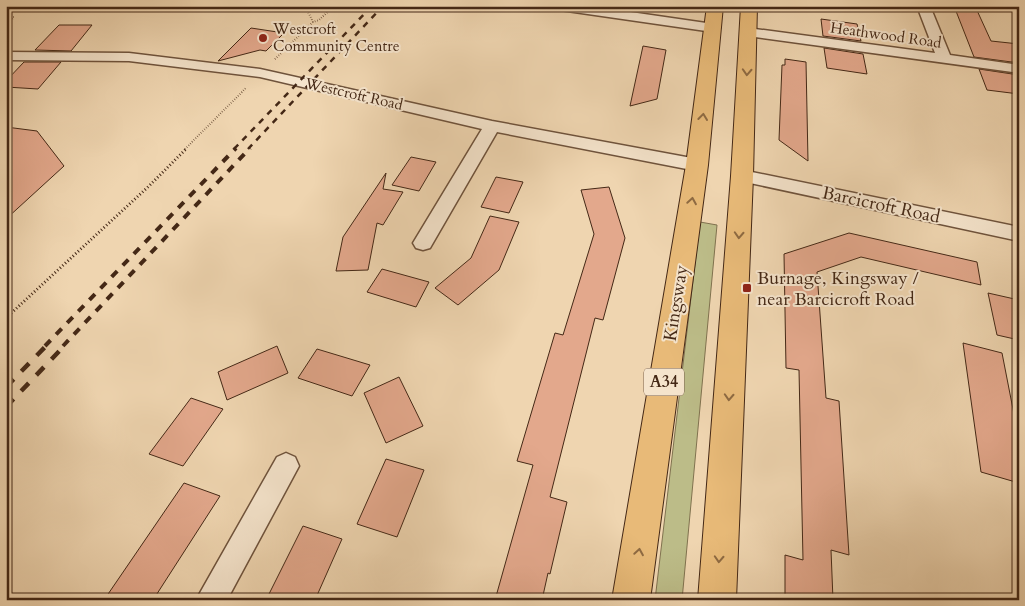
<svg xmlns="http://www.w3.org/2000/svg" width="1025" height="606" font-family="Cardo,serif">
	<rect width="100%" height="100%" fill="#efd5b0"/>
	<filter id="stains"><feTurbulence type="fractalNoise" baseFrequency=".004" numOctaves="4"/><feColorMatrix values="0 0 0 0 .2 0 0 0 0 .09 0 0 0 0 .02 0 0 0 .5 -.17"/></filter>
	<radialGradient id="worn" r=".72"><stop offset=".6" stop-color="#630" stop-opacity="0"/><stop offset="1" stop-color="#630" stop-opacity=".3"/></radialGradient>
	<path fill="#bcbc88" stroke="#80724f" d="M700,222L717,225L682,600H655Z"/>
	<path fill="#e3a88c" stroke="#442816" d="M954,6H975L991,41L1019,44V63L974,57Z
		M821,19L857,24L861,41L823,36Z
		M59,25H92L71,51L35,50Z
		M251,28L284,33L266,51L260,50L218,61Z
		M643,46L666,50L657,99L630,106Z
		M824,48L863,54L867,74L827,68Z
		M785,59L806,62L808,161L779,140L782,65H785Z
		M24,62H61L38,89L6,87V81Z
		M979,69L1019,75V94L987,90Z
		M6,127L37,131L64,166L6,219Z
		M411,157L436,162L419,191L392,185Z
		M386,173L383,189L403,192L383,225L377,223L368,270L336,271L343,237Z
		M496,177L523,182L509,213L481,207Z
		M609,187L625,238L603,320L595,318L550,497L567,502L550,574L548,573L542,600H495L533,465L517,461L555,333L563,335L594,234L581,190Z
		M490,216L519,222L499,270L458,305L435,288L471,258Z
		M849,233L977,262L981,285L861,257L817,272L826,398L839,401L849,555L831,550L833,600H785V555L803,560L799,370L786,368L784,254Z
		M382,269L429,282L416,307L367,292Z
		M988,293L1019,300V340L997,335Z
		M963,343L1002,353L1019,440V483L981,472Z
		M277,346L288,373L227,400L218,372Z
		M317,349L370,365L352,396L298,378Z
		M399,377L423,426L386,443L364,393Z
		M191,398L223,409L183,466L149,454Z
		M386,459L424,470L397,537L357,524Z
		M184,483L220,496L153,600H104Z
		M303,526L342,539L315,600H266Z"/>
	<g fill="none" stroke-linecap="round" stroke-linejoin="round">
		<g stroke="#6f533c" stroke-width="3">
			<path id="street" d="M554,6H589L713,24L720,28L713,32L560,10Z
				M917,6H930L950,55L1019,65V73L748,36L741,32L748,28L935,53Z
				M6,52L129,53L260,69L492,121L697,159L703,161L706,165L703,169L697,171L497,132L430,248L423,250L416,248L413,243L482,129L260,77L129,61L6,60Z
				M742,170L1019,227V241L736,180L733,176L736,172Z
				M286,453L295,457L299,466L227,600H196L277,457Z"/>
		</g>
		<g stroke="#442816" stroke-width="2">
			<path id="highway" d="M707,6H723L708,165L650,600H612L686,165Z
				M741,6H757L753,176L736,600H698L731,176Z"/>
		</g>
		<path stroke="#442816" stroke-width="2" stroke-dasharray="0.5 2" stroke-linecap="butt" d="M305,6L313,22
			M6,17H14L6,25
			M275,59L313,22L319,20L334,6
			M185,149L246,88"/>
		<path stroke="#442816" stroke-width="3" stroke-dasharray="1 2.5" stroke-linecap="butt" d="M6,318L149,186L187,148"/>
		<use href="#street" fill="#f5e4cc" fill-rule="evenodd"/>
		<use href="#highway" fill="#e8ba78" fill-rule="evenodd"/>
		<path stroke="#442816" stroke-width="2.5" stroke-dasharray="6 6" stroke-linecap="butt" d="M234,149L372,6
			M248,149L383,6"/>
		<path stroke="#442816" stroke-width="4" stroke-dasharray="8 8" stroke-linecap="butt" d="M45,346L236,148
			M63,346L250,148"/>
		<path stroke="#442816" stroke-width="4.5" stroke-dasharray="11 11" stroke-linecap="butt" d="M6,387L47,345
			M6,407L65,345"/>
	</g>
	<defs><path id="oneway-chevron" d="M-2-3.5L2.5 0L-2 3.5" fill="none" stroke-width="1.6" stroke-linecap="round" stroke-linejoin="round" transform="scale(1.25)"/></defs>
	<g stroke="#8e6a42">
		<use href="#oneway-chevron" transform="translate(747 72) rotate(93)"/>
		<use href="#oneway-chevron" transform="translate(703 117) rotate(-83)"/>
		<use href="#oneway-chevron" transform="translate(692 201) rotate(-81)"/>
		<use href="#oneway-chevron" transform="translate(739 235) rotate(93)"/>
		<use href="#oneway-chevron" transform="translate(729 397) rotate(93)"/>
		<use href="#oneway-chevron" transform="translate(639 552) rotate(-81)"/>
		<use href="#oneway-chevron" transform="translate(719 559) rotate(93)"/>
	</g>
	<g fill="#8f2418" stroke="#f5e4cc" stroke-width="2">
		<circle cx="263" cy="38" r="5"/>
		<rect x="742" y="283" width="10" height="10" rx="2.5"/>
	</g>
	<g text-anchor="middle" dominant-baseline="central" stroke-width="4" stroke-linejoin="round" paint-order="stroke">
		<g font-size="15" fill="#442816" stroke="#f5e4cc" text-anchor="start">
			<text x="273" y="29">Westcroft<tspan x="273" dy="17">Community Centre</tspan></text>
		</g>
		<g font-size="15" fill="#442816" stroke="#f5e4cc">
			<text transform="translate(886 35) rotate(8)">Heathwood Road</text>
			<text transform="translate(354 94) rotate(13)">Westcroft Road</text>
		</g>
		<rect fill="#f5e4cc" stroke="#79604d" stroke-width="1" x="644" y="368.5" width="40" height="27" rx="4"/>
		<g font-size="16" font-weight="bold" fill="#442816">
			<text x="664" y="382">A34</text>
		</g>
		<g font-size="18" fill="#442816" stroke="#f5e4cc">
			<text transform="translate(881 205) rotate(12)">Barcicroft Road</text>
			<text transform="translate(676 303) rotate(-81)">Kingsway</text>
		</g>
		<g font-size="18" fill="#442816" stroke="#f5e4cc" text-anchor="start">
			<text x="757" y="278">Burnage, Kingsway /<tspan x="757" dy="21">near Barcicroft Road</tspan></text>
		</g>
	</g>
	<rect width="1025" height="606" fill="none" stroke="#efd5b0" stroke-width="25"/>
	<rect x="8" y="8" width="1010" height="591" fill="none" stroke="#442816" stroke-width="2.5"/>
	<rect x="12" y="12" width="1000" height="581" fill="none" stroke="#442816"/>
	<rect width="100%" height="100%" filter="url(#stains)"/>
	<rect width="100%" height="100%" fill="url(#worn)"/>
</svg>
